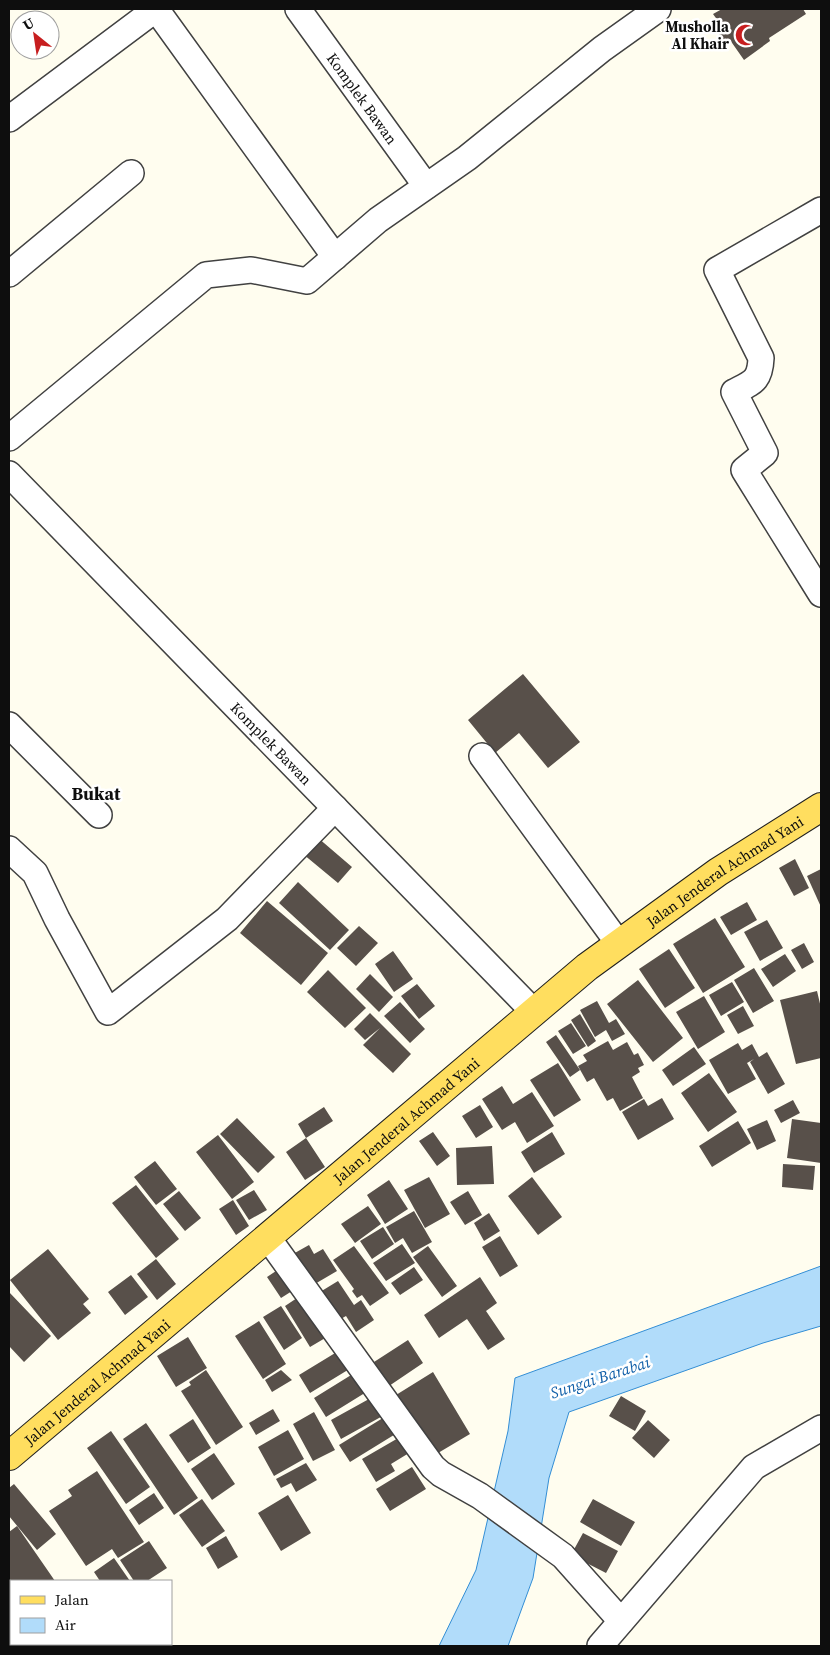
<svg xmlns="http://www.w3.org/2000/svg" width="830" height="1655" font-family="'Source Serif 4',serif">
	<rect width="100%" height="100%" fill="#fffdef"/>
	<path fill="#b1dcfa" stroke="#338ed5" d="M821,1266V1326L763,1343L569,1412L549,1478L533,1578L508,1646H439L476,1570L508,1431L515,1378Z"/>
	<path fill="#58504a" d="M722,9H803L806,14L769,38L770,41L744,60L730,40L725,44L718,32L723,28L713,14Z
		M523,674L580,742L548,768L519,733L495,753L468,720Z
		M317,837L352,867L338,883L303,854Z
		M795,859L809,888L794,896L779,868Z
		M821,869V907L807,876Z
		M298,882L349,930L330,950L279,903Z
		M267,901L328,953L301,985L240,933Z
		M747,902L757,920L731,935L720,917Z
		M715,918L745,967L703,993L673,944Z
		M767,920L783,948L760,961L744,932Z
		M359,926L378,943L356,966L337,948Z
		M804,943L814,962L802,969L791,950Z
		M669,949L695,988L665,1008L639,969Z
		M393,951L413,979L394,992L375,964Z
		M785,954L796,971L773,987L761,969Z
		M754,968L774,1001L753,1013L734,980Z
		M328,970L366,1008L345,1028L307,992Z
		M370,974L393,997L379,1012L356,989Z
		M638,980L683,1038L653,1062L607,1004Z
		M732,982L744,1002L721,1016L709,995Z
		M417,984L435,1006L419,1019L401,996Z
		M817,991L821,1008V1058L796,1064L780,1000Z
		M704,996L725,1032L698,1049L676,1012Z
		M597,1001L609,1023L616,1019L625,1034L612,1041L606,1030L595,1037L580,1010Z
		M400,1002L425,1029L410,1043L384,1016Z
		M743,1006L754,1026L738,1034L727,1015Z
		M370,1013L411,1054L393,1073L363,1045L380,1028L365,1040L354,1029Z
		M580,1014L596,1041L588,1047L571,1020Z
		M571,1023L586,1046L573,1054L558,1031Z
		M556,1035L580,1070L570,1077L546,1042Z
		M608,1041L613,1050L627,1042L634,1055L638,1053L644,1065L638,1068L640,1072L632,1077L643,1098L620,1111L613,1098L607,1101L594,1078L587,1082L578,1066L587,1061L583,1055Z
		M738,1043L742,1050L752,1044L759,1057L767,1052L785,1084L768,1094L750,1062L754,1059L747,1063L756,1079L728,1094L709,1060Z
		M694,1047L706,1064L673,1086L662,1070Z
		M558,1063L581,1100L554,1117L530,1080Z
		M709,1073L737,1112L708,1132L681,1093Z
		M502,1086L513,1104L532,1092L554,1126L527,1143L515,1122L502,1130L482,1099Z
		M662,1098L674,1119L638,1140L622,1112L644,1099L648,1106Z
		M793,1100L800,1113L781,1123L774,1110Z
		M480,1105L493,1127L476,1138L462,1116Z
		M324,1107L333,1121L306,1138L298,1124Z
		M237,1118L275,1157L258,1173L220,1134Z
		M792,1119L821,1123V1163L787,1158Z
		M767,1120L776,1141L757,1150L747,1129Z
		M738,1121L751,1143L712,1167L699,1146Z
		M433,1132L450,1156L437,1166L419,1141Z
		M552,1132L565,1154L534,1173L521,1152Z
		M218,1135L254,1182L232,1199L196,1152Z
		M306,1138L325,1167L305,1180L286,1152Z
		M492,1146L494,1184L457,1185L456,1148Z
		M155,1161L177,1189L156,1205L134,1177Z
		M783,1164L815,1166L813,1190L782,1187Z
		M429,1177L450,1214L425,1228L404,1190Z
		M532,1177L562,1217L538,1235L508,1196Z
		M389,1180L408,1209L385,1224L367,1195Z
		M136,1185L179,1239L156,1258L112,1203Z
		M254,1190L267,1210L249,1220L236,1200Z
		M179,1191L201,1218L185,1231L163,1204Z
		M468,1191L482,1215L465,1225L450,1202Z
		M233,1200L249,1226L236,1235L219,1209Z
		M368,1206L381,1224L355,1243L341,1224Z
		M414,1211L432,1242L412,1253L403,1238L395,1243L386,1227Z
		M489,1213L500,1231L484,1241L474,1223Z
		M383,1227L394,1244L372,1259L360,1241Z
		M500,1236L518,1266L500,1277L482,1247Z
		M402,1244L415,1263L386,1281L373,1263Z
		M309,1245L314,1254L323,1249L337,1271L308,1288L293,1254Z
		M354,1246L389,1293L370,1306L362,1295L357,1298L352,1291L354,1289L333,1260Z
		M428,1246L457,1286L442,1297L413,1257Z
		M48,1249L89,1299L83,1304L91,1313L58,1340L10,1280Z
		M156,1259L176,1284L157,1300L137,1274Z
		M285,1265L300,1286L281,1298L267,1277Z
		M414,1267L423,1280L400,1295L391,1283Z
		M131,1275L148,1297L125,1315L108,1292Z
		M480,1277L497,1303L486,1311L505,1339L488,1350L467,1319L439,1338L424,1315Z
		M338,1281L354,1305L361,1300L374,1320L356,1332L346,1316L339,1320L320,1292Z
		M9,1292L51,1336L24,1362L9,1346Z
		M306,1292L332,1334L310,1347L285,1306Z
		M281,1306L302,1338L284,1350L263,1317Z
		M259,1321L286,1364L263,1379L235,1336Z
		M188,1337L207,1368L176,1387L157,1356Z
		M408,1340L423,1363L389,1386L374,1362Z
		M345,1347L356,1365L310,1393L299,1375Z
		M206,1370L243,1427L216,1445L181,1391L191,1385L189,1382Z
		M281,1370L292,1380L272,1392L265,1380Z
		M356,1372L368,1391L326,1417L314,1398Z
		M433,1372L470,1434L433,1456L396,1395Z
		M378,1394L388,1413L341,1439L331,1420Z
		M621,1396L646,1411L635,1431L609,1416Z
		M273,1409L280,1421L256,1435L249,1423Z
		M314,1412L335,1450L313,1461L293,1424Z
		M391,1413L402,1430L350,1462L339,1445Z
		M193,1419L211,1448L188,1463L169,1435Z
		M648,1420L670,1440L654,1458L632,1438Z
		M146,1423L198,1498L174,1515L123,1439Z
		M288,1430L304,1459L274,1476L258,1447Z
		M111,1431L150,1487L126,1504L87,1448Z
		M400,1437L409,1453L391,1464L395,1471L376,1482L362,1459Z
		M214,1453L235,1484L212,1500L191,1469Z
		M306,1463L317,1480L296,1492L291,1483L281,1488L276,1479Z
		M412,1467L426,1489L390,1511L376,1489Z
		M97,1471L144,1542L118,1558L112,1549L86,1566L49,1511L72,1496L68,1490Z
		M14,1484L56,1534L37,1550L9,1516V1488Z
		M154,1493L164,1508L139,1525L129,1510Z
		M288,1495L311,1533L281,1551L258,1513Z
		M202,1499L225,1531L202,1547L179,1515Z
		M593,1499L635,1522L621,1546L580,1522Z
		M17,1526L55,1581H11L9,1578V1532Z
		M583,1533L618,1551L606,1573L571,1555Z
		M226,1536L238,1557L218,1569L206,1548Z
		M149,1541L167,1568L147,1581H134L120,1560Z
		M114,1558L130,1581H100L94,1572Z
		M9,1582L11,1586V1644H16L12,1646H9Z"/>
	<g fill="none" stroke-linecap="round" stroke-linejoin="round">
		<g stroke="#414141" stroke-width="28">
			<g id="minor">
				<path d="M156,9L335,257"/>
				<path id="s1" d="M298,9L426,186"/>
				<path d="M9,119L156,9"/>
				<path d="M821,210L717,270L761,358C760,381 753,382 734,392L765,453L744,470L821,594"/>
				<path d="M9,274L131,173"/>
				<path d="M9,438L206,275L251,270L307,281L378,220L467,158L602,49L658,9"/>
				<path id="s2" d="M9,474L534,1012"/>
				<path d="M9,725L99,815"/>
				<path d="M482,756L619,944"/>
				<path d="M9,849L35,873L57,919L108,1012L227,919L335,808"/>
				<path d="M268,1238L433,1467L441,1474L480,1496L563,1556L621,1621"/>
				<path d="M600,1646L754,1467L821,1428"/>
			</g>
		</g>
		<g stroke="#1f1f1f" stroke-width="30">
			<g id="major">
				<path id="s3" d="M9,1456L587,967L718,872L821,807"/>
			</g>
		</g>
		<use href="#minor" stroke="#fff" stroke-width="25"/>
		<use href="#major" stroke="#ffde5f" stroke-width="28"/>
	</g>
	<defs>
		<g id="mosque-bare" transform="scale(1.725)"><path d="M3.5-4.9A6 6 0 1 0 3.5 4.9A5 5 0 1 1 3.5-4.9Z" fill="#c71e1f" stroke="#fff" stroke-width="2.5" paint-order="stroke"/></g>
	</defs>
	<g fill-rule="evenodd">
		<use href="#mosque-bare" x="746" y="35"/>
	</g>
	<g text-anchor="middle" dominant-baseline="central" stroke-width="5" stroke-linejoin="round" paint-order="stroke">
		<g font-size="15" font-weight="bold" fill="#0e0e0e" stroke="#fff" text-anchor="end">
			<text x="729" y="26">Musholla<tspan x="729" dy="17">Al Khair</tspan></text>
		</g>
		<g font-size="15" fill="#0e0e0e" stroke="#fff">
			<text stroke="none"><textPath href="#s1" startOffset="110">Komplek Bawan</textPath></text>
			<text stroke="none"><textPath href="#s2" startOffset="376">Komplek Bawan</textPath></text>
			<text stroke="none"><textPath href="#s3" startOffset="925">Jalan Jenderal Achmad Yani</textPath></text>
			<text stroke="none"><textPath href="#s3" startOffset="520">Jalan Jenderal Achmad Yani</textPath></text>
			<text stroke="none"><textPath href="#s3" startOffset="115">Jalan Jenderal Achmad Yani</textPath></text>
		</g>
		<g font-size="16" font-style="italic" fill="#105fa8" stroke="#fff">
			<text transform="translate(600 1377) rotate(-18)">Sungai Barabai</text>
		</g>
		<g font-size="18" font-weight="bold" fill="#0e0e0e" stroke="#fff">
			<text x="96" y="793">Bukat</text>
		</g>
	</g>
	<rect width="830" height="1655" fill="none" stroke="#0e0e0e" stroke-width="20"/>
	<rect x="10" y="1580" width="162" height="65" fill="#ffffff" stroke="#9f9f9f"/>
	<rect x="20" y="1596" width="25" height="8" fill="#ffde5f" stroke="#9f9f9f"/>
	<text x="55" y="1605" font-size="15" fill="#0e0e0e">Jalan</text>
	<rect x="20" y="1618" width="25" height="15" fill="#b1dcfa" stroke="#9f9f9f"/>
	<text x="55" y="1630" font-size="15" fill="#0e0e0e">Air</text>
	<g transform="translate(35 35) rotate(330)"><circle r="24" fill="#ffffff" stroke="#9f9f9f"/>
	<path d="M0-4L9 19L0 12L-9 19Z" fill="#c71e1f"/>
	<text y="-8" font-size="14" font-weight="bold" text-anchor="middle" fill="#0e0e0e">U</text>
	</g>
</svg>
